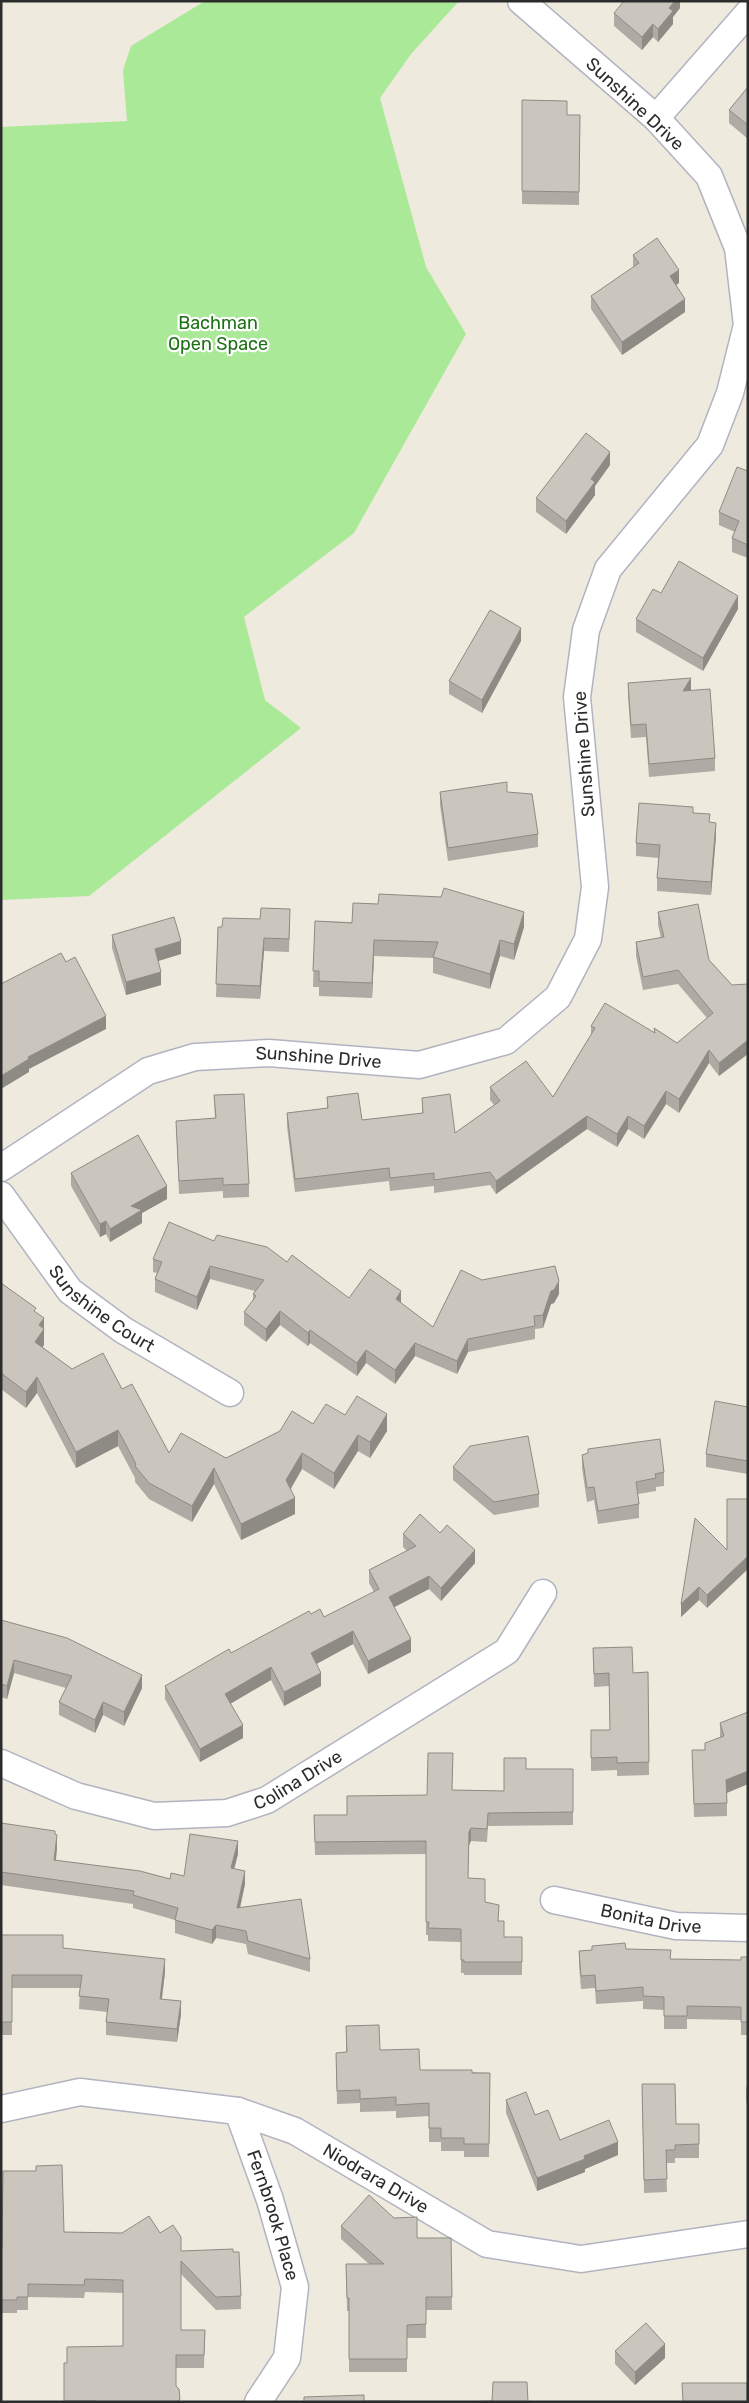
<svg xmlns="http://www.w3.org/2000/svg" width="749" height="2403" font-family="Rubik,sans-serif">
	<rect width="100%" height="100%" fill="#efeade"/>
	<path fill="#aae997" d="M205,1H459L411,54L380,98L426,267L466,334L354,533L244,617L265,700L301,728L89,896L1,900V127L127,121L123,70L131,46Z"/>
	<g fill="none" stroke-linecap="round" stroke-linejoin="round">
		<g stroke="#b2b3c1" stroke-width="29">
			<g id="minor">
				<path d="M656,118L748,13"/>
				<path id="s1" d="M1,1168L148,1071L195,1057L269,1053L419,1065L506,1041L558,997L588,939L595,887L577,697L586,630L608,569L710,445L730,393L747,325L738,248L709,176L656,118L521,1"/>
				<path id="s2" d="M1,1195L70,1291L123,1330L230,1393"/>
				<path id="s3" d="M1,1763L76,1796L154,1816L227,1813L267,1800L507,1651L543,1593"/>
				<path id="s4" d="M554,1900L676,1926L748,1928"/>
				<path id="s5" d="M1,2109L80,2092L238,2111L295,2131L487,2244L581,2259L748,2234"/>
				<path id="s6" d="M238,2111L270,2200L295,2287L287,2358L258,2402"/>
			</g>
		</g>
		<use href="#minor" stroke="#fff" stroke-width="26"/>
	</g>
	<path fill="#afaaa3" d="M680,1V8L673,17V24L658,42L653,37L642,50L614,26V13Z
		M748,87V139L729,123V110Z
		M522,100L567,115H580L579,205L522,204Z
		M633,255L679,283L676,285L685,312L622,355L591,309V296L633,268Z
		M610,465L595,486V495L566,534L536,512V498Z
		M748,471V558L732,552V538L735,532L719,525V512Z
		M661,593L738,609L703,671L636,632V619Z
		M521,641L482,713L449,694V681Z
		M628,683L691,690L715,758V771L649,777L646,737L631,738L628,696Z
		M440,792H507L538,834V847L448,861L440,805Z
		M693,813L710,822L716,836L711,895L657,891V878L659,858L636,856V843Z
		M658,912L709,960L732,985L719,1076L709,1063L679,1113L666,1104L644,1139L628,1129L617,1147L587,1129L496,1194L490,1185L434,1193V1186L390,1191L389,1181L295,1192L287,1126V1113L327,1108V1097L362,1120L422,1113V1098L455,1133L494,1105L490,1100V1087L553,1097L591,1035V1026L654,1033V1028L677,1043L707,1018L678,984L643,990L636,956V942L661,938L658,925Z
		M315,921L524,927L514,960L500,956L490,989L433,973V958L374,956L372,998L319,996V987H313Z
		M290,922L289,952L264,951L260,999L216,997L218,927Z
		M112,935L181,954L158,961L161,985L126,995L112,948Z
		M214,1095L249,1184V1197L223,1198V1191L179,1194L176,1121L215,1118Z
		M71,1173L167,1199L142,1213V1223L110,1242L106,1234L100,1237L71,1186Z
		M214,1241L287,1262L349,1298L401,1304L433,1327L482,1280L559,1294L554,1303L551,1304L543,1328L535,1329V1339L468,1352L457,1374L415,1356L395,1384L366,1363L357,1376L310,1343L308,1346L280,1325L266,1342L244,1325V1312L253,1300V1294L255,1291L210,1279L197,1310L155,1292V1279L157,1273L153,1272V1259Z
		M1,1283L36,1313L44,1329V1345L42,1347L72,1369L122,1389L169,1453L226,1458L313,1424L345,1415L387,1431L370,1458L358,1451L334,1489L302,1469L291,1489L295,1514L241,1540L214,1484L192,1522L149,1499L135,1482V1478L118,1446L76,1468L37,1393L26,1408L1,1389Z
		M748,1407V1474L706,1467V1454Z
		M588,1449L664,1472V1486L656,1487V1491L638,1494L639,1504V1518L598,1524L594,1500L587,1502L582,1468V1455L588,1454Z
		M453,1467L539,1494V1507L494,1515L453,1480Z
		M440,1533L475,1563L441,1601L429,1589L394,1607L411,1652L368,1674L353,1644L316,1664L321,1686L284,1706L271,1680L230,1703L243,1738L200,1762L165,1699V1686L231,1653L311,1614L324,1617L374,1592L369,1583V1570L407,1551L403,1547V1534Z
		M727,1550L707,1608L699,1600L681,1617V1604Z
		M1,1620L142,1688L124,1726L103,1715L95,1733L59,1715V1702L66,1688L14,1673L7,1699L1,1697Z
		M593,1648L633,1673L648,1672L649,1775L617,1776V1770L591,1771V1730H610L609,1686L594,1687Z
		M720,1723L748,1784L727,1793V1816L694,1817L692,1750H705L720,1737Z
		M526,1769H573V1825L488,1826L487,1842L471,1841L469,1845L468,1878L499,1921L504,1937H522V1975H464V1973H461V1942L428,1941V1935H426V1854L315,1855L314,1815H347L427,1795L452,1790L504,1791Z
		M1,1823L55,1835L57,1848L56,1861L170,1879L184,1876L238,1854L234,1868L245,1884L240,1908L310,1959V1972L248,1954L246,1944L216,1938L212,1944L175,1933V1920L133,1908V1904L1,1885Z
		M1,1935L63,1948L165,1972L162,1999L181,2014L177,2042L106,2035V2022L108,2012L79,2009L80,1988H12V2035H1Z
		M592,1946L626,1949L671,1959L741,1960L748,1957V2035H741V2020L687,2019V2029H664V2010L643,2009V2001L596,2004L595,1988L581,1989L579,1964V1951L592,1950Z
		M346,2026L380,2050L420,2070L490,2073L489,2157H464V2151H441V2142H429V2116L396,2118V2111L360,2112V2103L337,2104L336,2053L346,2052Z
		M642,2084L676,2124H699V2158H675V2163H666L667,2192L644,2193Z
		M748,2086V2108L746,2100V2087Z
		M506,2100L535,2115L560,2140L618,2155L585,2169V2172L537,2191L506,2113Z
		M341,2226L417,2238H451L452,2310H426V2338H407V2372H349V2311H347L346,2264H369L341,2239Z
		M64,2232L122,2233H160L181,2251L233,2252L241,2296V2309L216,2310L181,2274V2330H205L204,2368H176V2386L180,2402H64V2363H67L123,2346V2293L85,2292L84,2298L28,2297V2310H17V2313H1V2249Z
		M615,2351L665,2358L635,2385L615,2364Z"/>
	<path fill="#8e8b84" d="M674,1H680V8L673,17V24L658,42V29L669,8Z
		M653,24V37L642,50V37Z
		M679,270V283L670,289V276Z
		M685,299V312L622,355V342Z
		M610,452V465L595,486V495L566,534V521L591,479Z
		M738,596V609L703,671V658Z
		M521,628V641L482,713V700Z
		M691,678V691H683Z
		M716,823V836L711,895V882Z
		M524,912V927L514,960V944Z
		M264,938V951L260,999V986Z
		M374,940V956L372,998V983Z
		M500,940V956L490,989V974Z
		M181,941V954L155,962V949Z
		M161,972V985L126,995V982Z
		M106,1016V1029L29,1069V1072L1,1089V1076L28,1057Z
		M748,1040V1054L719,1076V1063Z
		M709,1050V1063L679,1113V1099Z
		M666,1091V1104L644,1139V1126Z
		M587,1116V1129L496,1194V1181Z
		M628,1116V1129L617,1147V1134Z
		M167,1186V1199L142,1213V1223L110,1242V1229L131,1206Z
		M106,1221V1234L100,1237V1224Z
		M210,1266V1279L197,1310V1297Z
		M559,1281V1294L554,1303L551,1304L543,1328V1315L551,1291Z
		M401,1291V1304L396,1299Z
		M280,1311V1325L266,1342V1329Z
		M44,1318V1345L35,1358V1342L39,1325Z
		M310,1330V1343L308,1346V1333Z
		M468,1339V1352L457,1374V1361Z
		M415,1343V1356L395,1384V1370Z
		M366,1350V1363L357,1376V1363Z
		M37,1377V1393L26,1408V1392Z
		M387,1414V1431L370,1458V1442Z
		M118,1430V1446L76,1468V1452Z
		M358,1435V1451L334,1489V1473Z
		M302,1453V1469L286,1496V1480Z
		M214,1468V1484L192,1522V1506Z
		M295,1498V1514L241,1540V1524Z
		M475,1550V1563L441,1601V1588Z
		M748,1556V1569L707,1608V1595Z
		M429,1576V1589L389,1610V1597Z
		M699,1587V1600L681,1617V1604Z
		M353,1631V1644L311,1667V1653Z
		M411,1639V1652L368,1674V1661Z
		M14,1660V1673L7,1699V1686Z
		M271,1667V1680L225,1707V1694Z
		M321,1673V1686L284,1706V1692Z
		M142,1675V1688L124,1726V1712Z
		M103,1702V1715L95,1733V1720Z
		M243,1725V1738L200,1762V1749Z
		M748,1771V1784L726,1793V1780Z
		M471,1828V1841L469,1845V1832Z
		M57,1835V1848L54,1873V1860Z
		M238,1841V1854L231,1881V1868Z
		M245,1871V1884L237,1921V1908Z
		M216,1925V1938L212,1944V1930Z
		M165,1959V1972L160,2012V1999Z
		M181,2001V2014L177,2042V2029Z
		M618,2142V2155L585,2169V2172L537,2191V2178L584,2156Z
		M665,2344V2358L635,2385V2372Z"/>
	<path fill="#cbc6bd" stroke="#8e8b84" d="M624,1H675L669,8L673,11L658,29L653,24L642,37L614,13Z
		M748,87V125L729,110Z
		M522,100L567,101V115H580L579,192L522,191Z
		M657,238L679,270L670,276L685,299L622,342L591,296L639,263L633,255Z
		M586,433L610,452L591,479L595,482L566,521L536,498Z
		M737,467L748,471V545L732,538L739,521L719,512Z
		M679,561L738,596L703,658L636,619L653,589L661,593Z
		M490,610L521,628L482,700L449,681Z
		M691,678L683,691L710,689L715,758L649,764L646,724L631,725L628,683Z
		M507,782V792L532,794L538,834L448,848L440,792Z
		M639,803L693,807V813L710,814L709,822L716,823L711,882L657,878L660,845L636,843Z
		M444,888L524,912L514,944L500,940L490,974L433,957L438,942L374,940L372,983L319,981V971H313L315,921L352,923L353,903L378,904L379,894L441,897Z
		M698,904L709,960L732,985L748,984V1040L719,1063L709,1050L679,1099L666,1091L644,1126L628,1116L617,1134L587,1116L496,1181L490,1172L434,1180V1173L390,1178L389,1168L295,1179L287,1113L328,1108L327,1097L358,1093L362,1120L423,1113L422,1098L450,1094L455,1133L500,1101L490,1087L526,1061L553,1097L595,1028L591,1026L605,1003L655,1033L654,1028L677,1043L713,1013L678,970L643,977L636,942L664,937L658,912Z
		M261,908L290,909L289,939L264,938L260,986L216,984L218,927H222L223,918L260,919Z
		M174,917L181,941L155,949L161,972L126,982L112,935Z
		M61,953L66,962L75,957L106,1016L28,1057L29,1059L1,1076V984Z
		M244,1094L249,1184L223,1185V1178L179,1181L176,1121L216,1118L214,1095Z
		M138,1135L167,1186L131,1206L142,1210L110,1229L106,1221L100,1224L71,1173Z
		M169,1222L214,1241L217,1235L267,1247L287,1262L292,1255L349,1298L370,1269L401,1291L396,1299L433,1327L461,1270L482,1280L555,1266L559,1281L554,1290L551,1291L543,1315L534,1316L535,1326L468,1339L457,1361L415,1343L395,1370L366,1350L357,1363L310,1330L308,1333L280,1311L266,1329L244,1312L256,1296L253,1294L264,1280L210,1266L197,1297L155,1279L162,1262L153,1259Z
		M1,1283L36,1308L34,1311L44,1318L39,1325L44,1329L35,1342L72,1369L103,1353L122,1389L132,1384L169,1453L181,1433L226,1458L280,1431L292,1411L313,1424L326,1404L345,1415L357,1396L387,1414L370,1442L358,1435L334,1473L302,1453L286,1480L295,1498L241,1524L214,1468L192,1506L149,1483L135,1466L136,1464L118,1430L76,1452L37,1377L26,1392L1,1373Z
		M715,1401L748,1407V1461L706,1454Z
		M528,1436L539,1494L494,1502L453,1467L470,1446Z
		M660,1439L664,1472L655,1474L656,1478L636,1482L639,1504L598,1511L594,1487L587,1488L582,1455L588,1453V1449Z
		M727,1499H748V1556L707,1595L699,1587L681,1604L695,1518L727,1550Z
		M420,1514L440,1533L447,1525L475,1550L441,1588L429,1576L389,1597L411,1639L368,1661L353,1631L311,1653L321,1673L284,1692L271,1667L225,1694L243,1725L200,1749L165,1686L229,1649L231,1653L309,1611L311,1614L320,1609L324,1617L379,1589L369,1570L416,1546L403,1534Z
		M1,1620L67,1638L142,1675L124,1712L103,1702L95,1720L59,1702L72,1676L14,1660L7,1686L1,1684Z
		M632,1647L633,1673L648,1672L649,1762L617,1763V1757L591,1758V1730H610L609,1673L594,1674L593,1648Z
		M748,1712V1771L726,1780L727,1803L694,1804L692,1750H705V1743L724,1736L720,1723Z
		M428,1753H453L452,1790L504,1791V1758H526V1769H573V1812L488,1813L487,1829L471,1828L469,1832L468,1878L485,1879V1902L499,1905L498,1921H504V1937H522V1962H464V1960H461V1929L428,1928L429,1922H426V1841L315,1842L314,1815H347V1796L427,1795Z
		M1,1823L55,1831V1834L57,1835L54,1860L140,1871L170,1879L171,1873L184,1876L190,1834L238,1841L231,1868L245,1871L237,1908L301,1899L310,1959L248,1941L246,1931L216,1925L212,1930L175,1920L178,1908L133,1895L134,1891L1,1872Z
		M1,1935H63V1948L165,1959L160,1999L181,2001L177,2029L106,2022L109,1999L79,1996L82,1975H12V2022H1Z
		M625,1943L626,1949L671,1950L670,1959L741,1960V1957H748V2022H741V2007L687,2006V2016H664V1997L643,1996V1987L596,1991L595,1975L581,1976L579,1951L592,1950V1946Z
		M379,2025L380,2050L419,2049L420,2070H472V2073H490L489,2144H464V2138H441V2128H429V2103L396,2105V2097L360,2099V2090L337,2091L336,2053L347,2052L346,2026Z
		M642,2084H675L676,2124H699V2144L675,2145V2150H666L667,2179L644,2180Z
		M526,2092L535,2115L548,2110L560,2140L609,2120L618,2142L584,2156L585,2159L537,2178L506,2100Z
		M62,2165L64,2232L122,2233L149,2216L160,2233L173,2225L181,2237V2251L233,2249V2252H239L241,2296L216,2297L181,2261V2330H205L204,2355H176V2386L179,2389L180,2399L177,2402H96V2401H64V2363H67V2347L123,2346V2280L85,2279L84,2285L28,2284V2297H17V2300H1V2249H2L3,2171H36V2166Z
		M369,2195L394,2218L417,2217V2238H451L452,2297H426V2324L407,2325V2359H349V2298H347L346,2264H384L341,2226Z
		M646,2323L665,2344L635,2372L615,2351Z
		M493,2382H527L528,2402H459L492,2401Z
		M682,2383H747V2402H665H683Z
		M364,2395V2401H400V2402H304V2397Z"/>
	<g text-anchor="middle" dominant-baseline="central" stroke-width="4.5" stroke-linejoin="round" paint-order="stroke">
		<g font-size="18" fill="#2c2c2c" stroke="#fff">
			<text transform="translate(635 104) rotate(43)">Sunshine Drive</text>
			<text transform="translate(584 754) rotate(-94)">Sunshine Drive</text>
			<text stroke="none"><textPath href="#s1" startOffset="349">Sunshine Drive</textPath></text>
			<text stroke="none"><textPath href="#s2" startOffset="154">Sunshine Court</textPath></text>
			<text stroke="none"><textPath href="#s3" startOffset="314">Colina Drive</textPath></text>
			<text stroke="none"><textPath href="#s4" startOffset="99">Bonita Drive</textPath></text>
			<text stroke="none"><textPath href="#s5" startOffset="394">Niodrara Drive</textPath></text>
			<text stroke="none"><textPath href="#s6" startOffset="110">Fernbrook Place</textPath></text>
		</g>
		<g font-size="18" fill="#1e7015" stroke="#fff">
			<text x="218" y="323">Bachman<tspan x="218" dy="21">Open Space</tspan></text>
		</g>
	</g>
	<rect width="749" height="2403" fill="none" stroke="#2c2c2c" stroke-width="5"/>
</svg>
